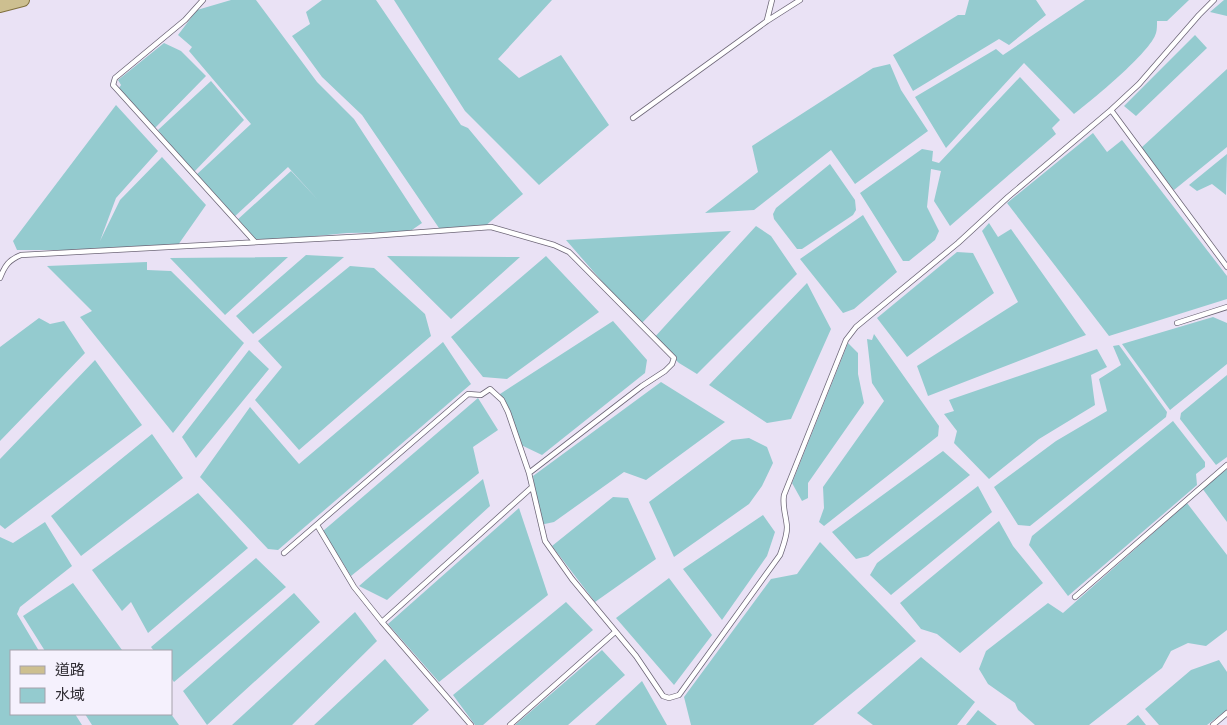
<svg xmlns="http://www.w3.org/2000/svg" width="1227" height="725" font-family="'Source Serif 4','Noto Sans TC',serif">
	<rect width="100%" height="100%" fill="#eae2f5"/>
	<path fill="#94cbcf" d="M231,0H256L317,82L354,119L422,223L409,232L347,233L255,242L236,221L291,171L318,200L288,167L233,218L195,176L251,124L189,51L192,47L178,35L197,10Z
		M322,0H376L461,125L468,128L523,194L484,227L441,231L362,115L322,77L292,36L310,24L306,12Z
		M394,0H552L498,59L519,78L561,55L609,125L539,185L465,111Z
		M969,0H1036L1046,15L1009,45L999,39L913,91L893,55L958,15H965Z
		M1085,0H1189L1167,21H1157C1157,25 1157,30 1156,33C1151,52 1091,101 1074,114L1024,63L946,148L915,97L996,49L1003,55Z
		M1224,0H1227V16L1210,12Z
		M1195,35L1207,48L1136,116L1124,106Z
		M164,43L181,51L206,76L153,130L119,88L121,85L118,80Z
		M890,64L901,90L928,131L855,184L831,150L754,210L705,213L758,172L752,146L873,68Z
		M1227,69V147L1174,190L1141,148Z
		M1020,77L1060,120L1052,128L1056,134L950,226L934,201L941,171L931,169L927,207L939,231L935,240L909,261H903L860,193L922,149L933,151L932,161L939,163Z
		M211,81L244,120L193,173L158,130Z
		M116,105L158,151L116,198L100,241L120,200L162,157L206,205L178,245L96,250H17L13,241Z
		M1093,133L1107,152L1122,140L1227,276V299L1109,336L1007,203Z
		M1227,154L1226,195L1212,184L1197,191L1189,185Z
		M830,164L855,200L856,210L853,215L802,249H797L774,219L773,214L776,208Z
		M863,215L897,272L854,309L843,313L800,259Z
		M989,223L998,237L1011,229L1086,335L928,396L917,366L1018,302L982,231Z
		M756,226L771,236L797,274L697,374L679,363L653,339Z
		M731,231L640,325L566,240Z
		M957,252L973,253L994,293L907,357L877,318Z
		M306,255L344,257L253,334L236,316Z
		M387,256L520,257L451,319Z
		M546,256L599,312L507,379L483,377L451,337Z
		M288,257L225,315L170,258Z
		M147,262V270L171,271L244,343L173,433L80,317L92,311L47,266Z
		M350,266L374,268L425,314L431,336L299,450L255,400L282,367L258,341Z
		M807,283L831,329L791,419L767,423L709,385Z
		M1213,317L1227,323V364L1170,410L1122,344Z
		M39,318L50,324L64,321L85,353L0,441V347Z
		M613,321L647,360L645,373L542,455L519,444L500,394Z
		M874,334L939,426L938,436L824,526L819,522L824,508L823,487L884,401L872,383L867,339L872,340Z
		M443,342L471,384L278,550L268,549L200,477L250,407L299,464Z
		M848,343L858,353V374L864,403L808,483V498L802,501L792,483Z
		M1119,345L1167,412L1166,417L1030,526L1018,525L994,487L1056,441L1107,411L1099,379L1121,365L1113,346Z
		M1097,349L1107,367L1091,375L1095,405L1039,439L989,479L954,443L957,431L944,414L954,411L949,400Z
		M249,350L269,369L196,458L182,437Z
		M95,360L142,425L5,529L0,525V459Z
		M1227,375V457L1216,465L1180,419L1181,413Z
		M661,382L725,422L646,480L624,472L554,522L540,525L533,476Z
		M478,398L498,430L473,447L479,473L351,576L323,531Z
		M1173,421L1205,462V467L1196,474L1197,485L1068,596L1029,545L1032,536Z
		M152,434L183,478L81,556L51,516Z
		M749,438L767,447L773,463L762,486L749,504L674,557L649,502L732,440Z
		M943,451L970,475L868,556L856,559L832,532Z
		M1227,469V522L1202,488Z
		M483,479L490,506L387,600L359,586Z
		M978,486L992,512L891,595L870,575L877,563Z
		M198,493L248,548L148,633L131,602L122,611L92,570Z
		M613,497L628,498L656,559L595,602L552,546Z
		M1187,503L1227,555V630L1206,646L1188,643L1171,651L1162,668L1089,725H1035L1018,710L1015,703L988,684L979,669L986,651L1048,603L1063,613Z
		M519,508L548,595L439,682L388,624Z
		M763,515L775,532L767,556L722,620L683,569Z
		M999,521L1013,546L1043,583L960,653L937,634L921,629L900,603Z
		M45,522L72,566L20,607L17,614L39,651H11V714H75L82,725H0V537L13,543Z
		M820,542L916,641L813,725H691L684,697L771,579L797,574Z
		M256,558L286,587L174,682L171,678V651H154L151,647Z
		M669,578L712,635L674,685L616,618Z
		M73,583L122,650L45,651L23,616Z
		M294,593L320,622L207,725L183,691Z
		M566,602L593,630L483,725H475L453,695Z
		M355,612L377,641L292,725H232Z
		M602,650L625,675L568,725H515Z
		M921,657L975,702L957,725H873L857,713Z
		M385,659L429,710L412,725H314Z
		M1219,660L1227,672V710L1207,725H1159L1145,709L1191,670Z
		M642,681L667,725H595Z
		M978,710L997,725H966Z
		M85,714H171L179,725H92Z
		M1138,715L1146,725H1126Z"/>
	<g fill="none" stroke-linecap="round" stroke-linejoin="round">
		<g stroke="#6d6677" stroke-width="6">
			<path id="service" d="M203,0L185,20L115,78L113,85L255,242
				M767,20L772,0
				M1111,110L1227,267
				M633,118L767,21L800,0
				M0,278C5,265 9,260 21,255L370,236L491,227L554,245L569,252L674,358L672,364L665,371L642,386L529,473
				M1177,323L1227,307
				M317,525L354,587L382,622
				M284,553L468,394L481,395L490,389L502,400L508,412L529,473L545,541L572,579L636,656L663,696L669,698L679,695L780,555C783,546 787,537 787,527C786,515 782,506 784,495L846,340L856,327L958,243L1008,197L1111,110L1139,84L1199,15L1214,0
				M1075,597L1227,465
				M471,725L382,622L531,488
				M510,725L615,632
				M1213,725L1227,713"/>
		</g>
		<g stroke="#80703f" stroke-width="14">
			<path id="primary" d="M0,6L23,0"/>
		</g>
		<use href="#service" stroke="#fff" stroke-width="4.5"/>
		<use href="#primary" stroke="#cdbf90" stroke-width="12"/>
	</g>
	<rect x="10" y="650" width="162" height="65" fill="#f5f1fd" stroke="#a5a1ab"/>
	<rect x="20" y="666" width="25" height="8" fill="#cdbf90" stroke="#a5a1ab"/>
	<text x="55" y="675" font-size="15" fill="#2d2a31">道路</text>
	<rect x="20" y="688" width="25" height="15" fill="#94cbcf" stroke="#a5a1ab"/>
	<text x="55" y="700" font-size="15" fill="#2d2a31">水域</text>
</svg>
